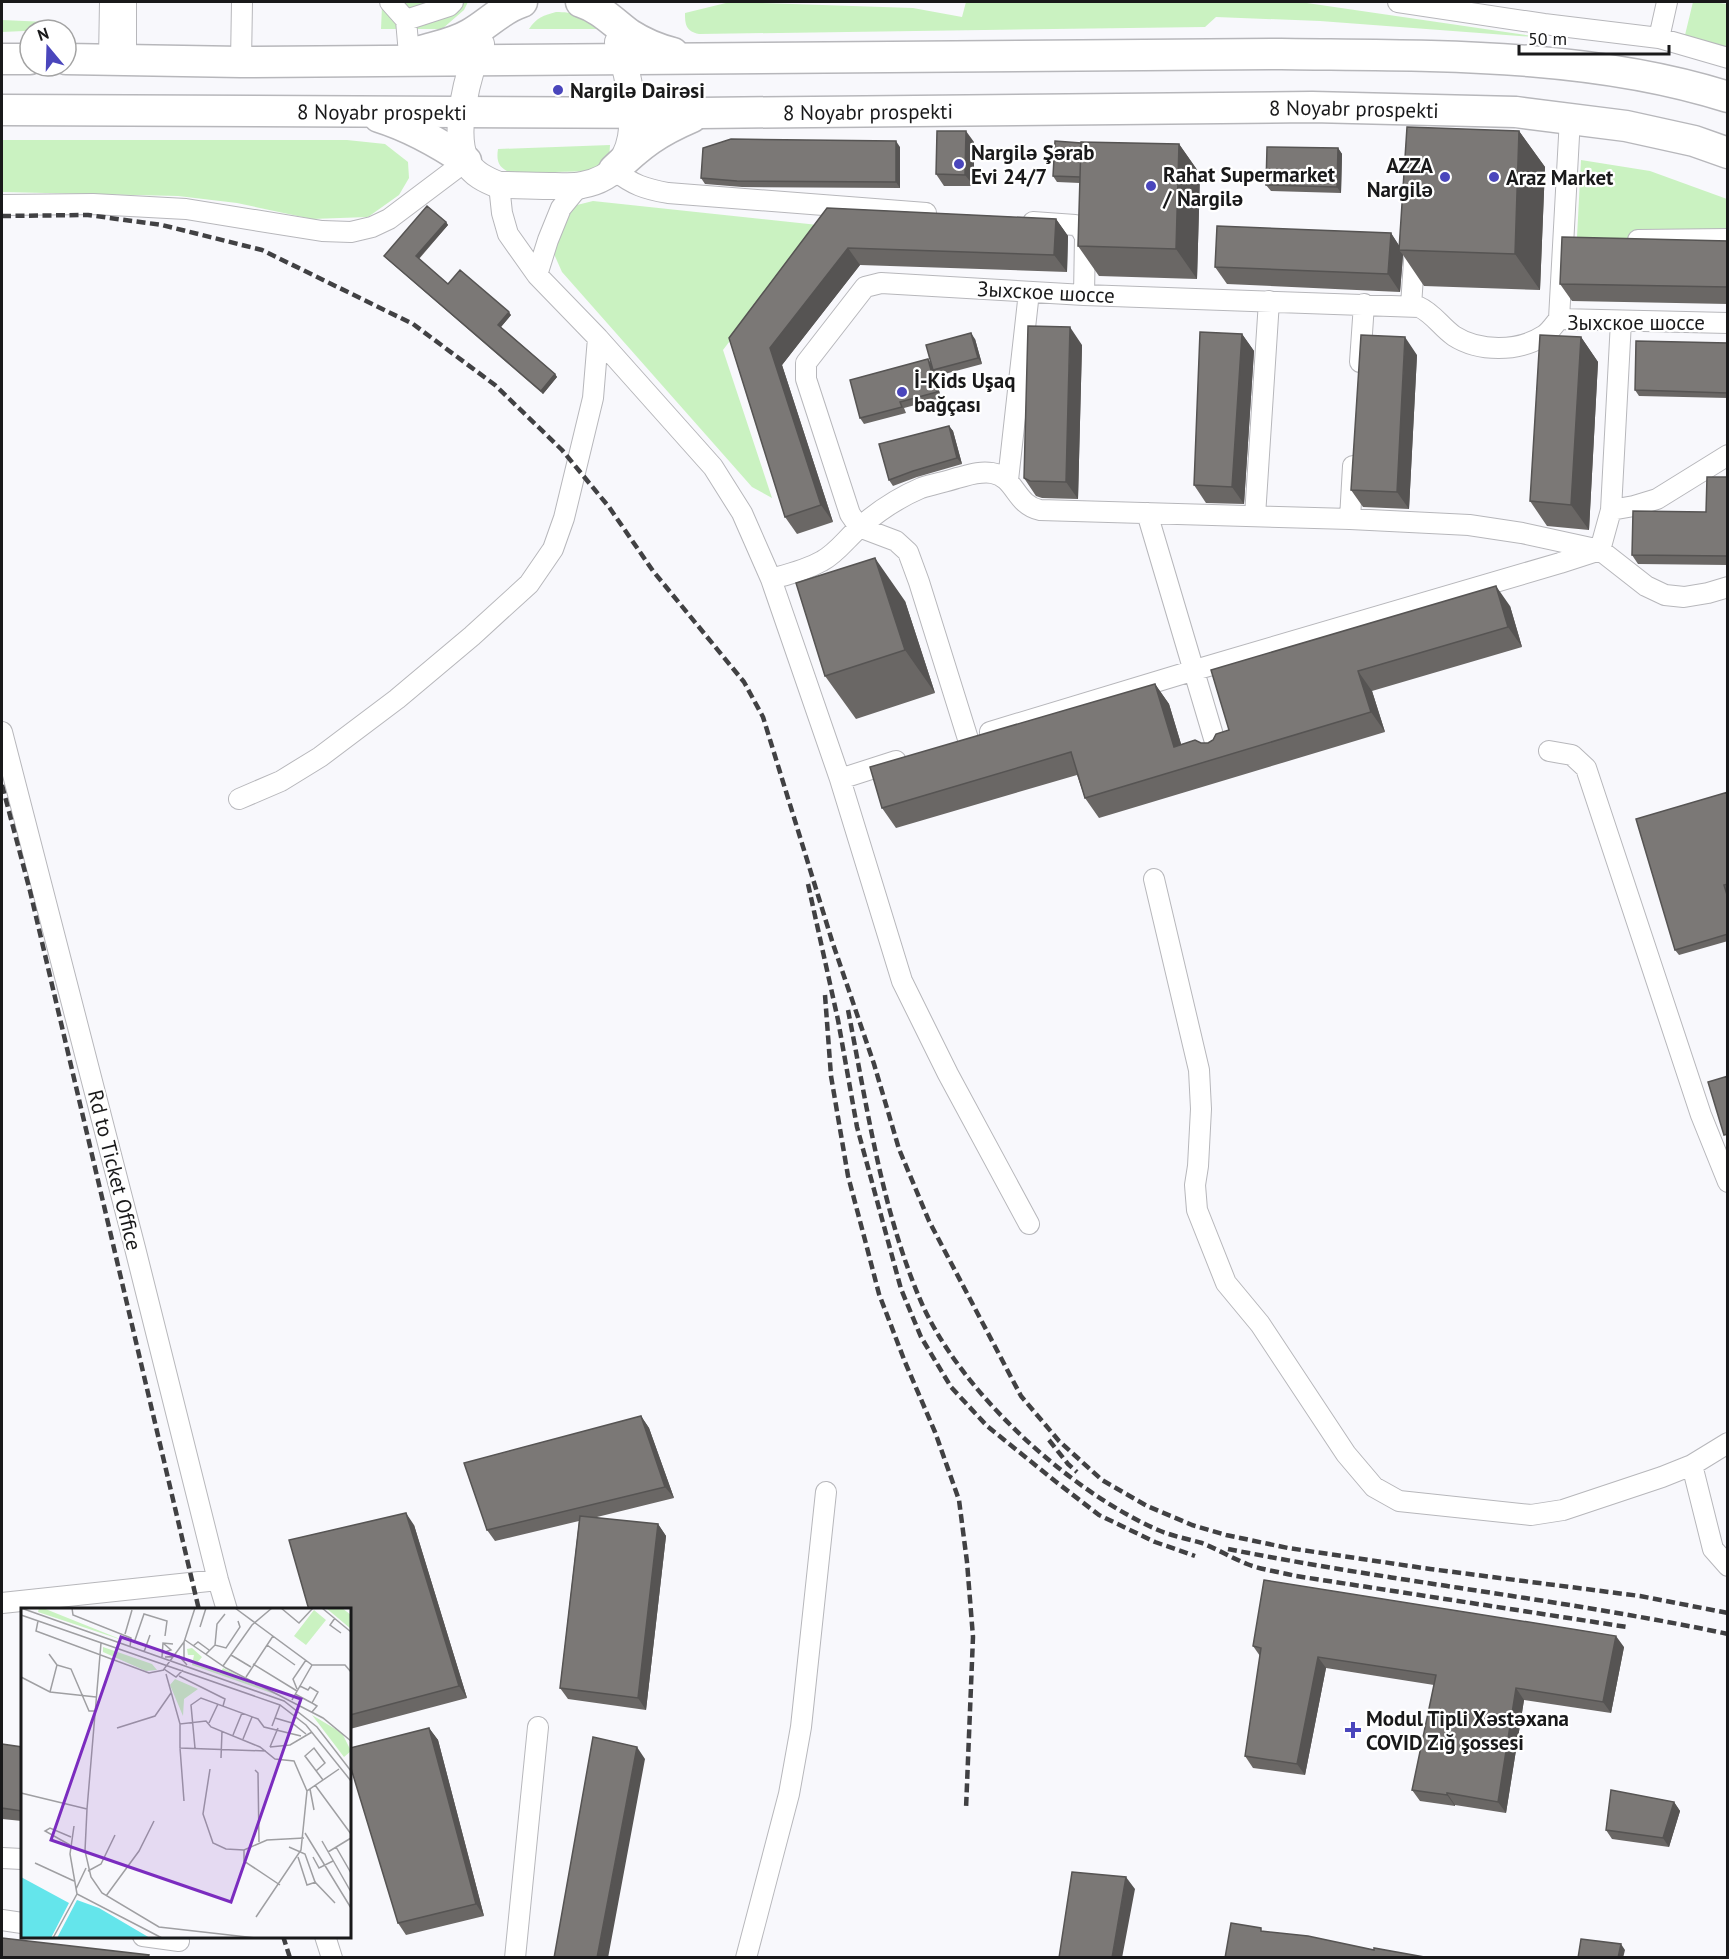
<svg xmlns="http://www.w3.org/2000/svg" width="1729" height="1959" font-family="'PT Sans',sans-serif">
	<rect width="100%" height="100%" fill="#f8f8fc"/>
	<path fill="#caf2c1" d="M397,2H468L464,10L442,29H381L382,6Z
		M730,2L913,8L962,17L966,2H1300L1546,38L1320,21L1216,17L1205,27L699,34C686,31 685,25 685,13Z
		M1693,2H1712L1727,4V47L1685,35Z
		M556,12C572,12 587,15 597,29H529C536,18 544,15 556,12Z
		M2,20L47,22L46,30L2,32Z
		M2,140H347L385,144L408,162L409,178L399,195L368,217L312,219L237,203L178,196L2,192Z
		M610,145L609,160L597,171L511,173C499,168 496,162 498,149Z
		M1581,160L1650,171L1727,199V246L1577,237Z
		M593,201L818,225L723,350L772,498L752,487L562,272L554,254L552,241L565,213L577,205Z"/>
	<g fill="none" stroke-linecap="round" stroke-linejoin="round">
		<g stroke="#b7b7bb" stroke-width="22">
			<path id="minor" d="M390,2L406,20L409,54
				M1398,2L1544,24L1659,38L1728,58
				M406,20L449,6L453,2
				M1659,38L1667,2
				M109,59L110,2
				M126,59V2
				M241,62L242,2
				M614,170C633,185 645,189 668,193L926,213
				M499,185L502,213L508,234L537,275L598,338L713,467L742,513L771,579C789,574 806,570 822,561C837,553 847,538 860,527C877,512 900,497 921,488C933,484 945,482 957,478C969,475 979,471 992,473C1016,477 1015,505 1040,510L1350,519L1469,525L1522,533L1600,550L1646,586L1665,595L1684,597L1708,593L1728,587
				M2,205L93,204L186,209L322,231L351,232L372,227L389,219L466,161
				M1033,222L1075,225L1081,229L1085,237L1084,295
				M1638,240L1728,239
				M537,275L548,240L561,208L579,186
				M1411,306L1415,246
				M1559,319L1570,118
				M1360,362L1364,304
				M1008,480L1029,292
				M1611,510L1634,506L1657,499L1728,455
				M1147,513L1218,752
				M1255,516L1269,301
				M1350,519L1353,466
				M1600,550L1611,510L1621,321
				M771,579L840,779L896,761
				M2,732L135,1248L218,1580L227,1610
				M990,732L1195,670L1560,563L1600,550
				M968,739L919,582L908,552L896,541L859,527L850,514L806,379V363L865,287L881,283L1084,295L1419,307C1433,313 1441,327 1454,336C1479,352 1518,352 1543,336C1549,333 1554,325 1559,319L1728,323
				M1549,751L1572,755L1586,768L1701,1115L1728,1182
				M840,779L902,981L948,1074L1029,1224
				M239,799L281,781L320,757L397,699L472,636L529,584L553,549L564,518L593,398L598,338
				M1154,879L1199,1070L1201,1109L1198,1166L1195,1185L1197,1210L1226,1283L1260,1324L1346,1454L1374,1487L1399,1501L1531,1515L1563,1510L1662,1477L1692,1465L1728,1443
				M1692,1465L1713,1549L1728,1566
				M2,1603L218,1580
				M2,1858L22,1859
				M2,1920L22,1923
				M143,1936L179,1941
				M325,1936L332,1958
				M515,1958L538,1727
				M746,1958L789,1794L801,1727L826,1492"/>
		</g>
		<g stroke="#b7b7bb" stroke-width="28">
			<path id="major" d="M481,44C468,72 452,133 466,161C473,174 486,180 499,185C518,185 536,186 555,186C564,186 573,187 582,185C653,172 633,90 618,42"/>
		</g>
		<g stroke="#b7b7bb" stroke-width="33">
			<g id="highway">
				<path d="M581,2C600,8 613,22 629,34C643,43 657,49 673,53"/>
				<path d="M421,51C438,46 455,43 470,34C488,24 502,8 522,2"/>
				<path d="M2,59H30"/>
				<path d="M66,59L241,62L1281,54C1427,56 1587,52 1728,97"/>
				<path id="s1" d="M2,110L700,113L1312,107L1516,112L1626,126L1694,141L1728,153"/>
				<path d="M379,117C411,127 439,143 466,161"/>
				<path d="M614,170C641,144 657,132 692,117"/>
			</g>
		</g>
		<use href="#minor" stroke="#fff" stroke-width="20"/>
		<use href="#major" stroke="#fff" stroke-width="26"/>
		<use href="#highway" stroke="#fff" stroke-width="30"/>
		<path stroke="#414143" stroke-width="4.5" stroke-dasharray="9 4.5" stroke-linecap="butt" d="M2,216L88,215L162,225L262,250L413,324L495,385L562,450L609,507L653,571L744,682L763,717L833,944L874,1064L899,1149L929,1221L1021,1396L1059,1441L1102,1480L1147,1506L1192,1525L1226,1535L1288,1548L1430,1569L1640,1596L1728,1613
			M2,785L30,891L199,1610
			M808,884L838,1020L857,1127L901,1289L921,1337L951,1387L987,1426L1055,1481L1099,1515L1155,1542L1195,1556
			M825,995L831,1076L848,1176L865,1240L879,1294L905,1362L935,1432L959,1500L967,1562L973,1637L966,1809
			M848,1010C867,1106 881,1206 919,1297C957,1389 1067,1490 1158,1530C1172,1536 1188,1539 1202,1543C1217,1549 1232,1558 1247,1564C1262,1570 1280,1572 1296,1576L1627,1627
			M1049,1440L1068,1464L1077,1472
			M1228,1549C1394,1582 1562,1599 1728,1634
			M283,1936L290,1958"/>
	</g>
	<path fill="#6a6765" d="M1519,131L1545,167L1540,290L1424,286L1403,255L1400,292L1227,284L1215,267L1391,233L1399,246Z
		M974,142V186H944L936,174Z
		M1081,143L1179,144L1200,174L1197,279L1099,276L1078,246L1080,183L1057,182L1053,176Z
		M900,147V188L742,187L705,184L701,178Z
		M1338,148L1342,154L1341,193L1271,191L1266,185Z
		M827,208L1056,219L1068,236L1067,272L860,265L782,365L833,522L797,534L785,517L729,338Z
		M446,222L448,225L419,259L448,284L511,315L501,327L555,374L557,377L543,394L387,259L384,256Z
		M1728,241V304L1572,301L1560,284Z
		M1242,334L1254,351L1244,504L1206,503L1194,485Z
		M1581,337L1598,362L1589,530L1547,526L1530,501Z
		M975,339L982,364L937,376L934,371L941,398L904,408L906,413L864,424L860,418L931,363Z
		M1728,343V398L1639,396L1635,390Z
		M1082,345L1078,499L1042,498L1036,496L1024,478Z
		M1417,355L1409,509L1363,507L1351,490Z
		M949,426L953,431L962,464L917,477L893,486L889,480Z
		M1728,477V565L1638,564L1632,555L1706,512Z
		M905,601L935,693L856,719L825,676Z
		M1510,606L1522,647L1372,691L1385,732L1099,818L1085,798L1077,775L896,828L882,808L1155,684L1169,704L1181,744L1208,743L1229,730L1211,670Z
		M1728,792V941L1679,955L1675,950Z
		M641,1416L649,1428L674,1498L593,1518L658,1524L666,1536L646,1710L568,1699L560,1688L579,1521L495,1541L487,1530Z
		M414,1525L467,1698L350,1729V1610Z
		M1253,1646L1624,1647L1611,1713L1524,1700L1506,1813L1455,1805V1806L1420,1801L1412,1790L1434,1685L1326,1668L1305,1775L1253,1768L1245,1756L1260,1656Z
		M429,1728L438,1740L484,1916L406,1935L398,1923Z
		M2,1744L22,1747V1821L2,1819Z
		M1674,1802L1680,1811L1669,1847L1612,1839L1606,1830Z"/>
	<path fill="#565453" d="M966,131L974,142V186L965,175Z
		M1519,131L1545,167L1540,290L1515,254Z
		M896,141L900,147V188L896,182Z
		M1179,144L1200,174L1197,279L1176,249Z
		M1338,148L1342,154L1341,193L1337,187Z
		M1056,219L1068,236L1067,272L1054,255Z
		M446,222L448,225L418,259L416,256Z
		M1391,233L1402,250H1399L1403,255L1400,292L1388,274Z
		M848,248L860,265L782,365L833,522L821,505L770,348Z
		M509,312L511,315L500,328L498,325Z
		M1070,327L1082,345L1078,499L1066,482Z
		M971,333L975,339L982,364L978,358Z
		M1242,334L1254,351L1244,504L1232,487Z
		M1405,337L1417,355L1409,509L1397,492Z
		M1581,337L1598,362L1589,530L1571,505Z
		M928,359L932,365L941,398L937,392Z
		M555,374L557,377L543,394L541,391Z
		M949,426L953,431L962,464L957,458Z
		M875,558L905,601L935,693L905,650Z
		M1496,586L1510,606L1522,647L1508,627Z
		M1358,671L1372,691L1385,732L1371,712Z
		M1155,684L1169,704L1188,767L1174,747Z
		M641,1416L649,1428L674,1498L665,1487Z
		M406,1513L414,1525L467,1698L459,1686Z
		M658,1524L666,1536L646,1710L638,1698Z
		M1616,1636L1624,1647L1611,1713L1603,1702Z
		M1318,1657L1326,1668L1305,1775L1297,1764Z
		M1516,1688L1524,1700L1506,1813L1498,1802Z
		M429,1728L438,1740L484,1916L476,1904Z
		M637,1747L645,1759L608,1958H597Z
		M1447,1793L1455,1805V1806L1447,1795Z
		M1674,1802L1680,1811L1669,1847L1663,1838Z
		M1126,1877L1135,1889L1122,1958H1112Z
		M1621,1944L1625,1950L1623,1958H1618Z"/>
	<path fill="#7b7876" stroke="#565453" stroke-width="1.5" d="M1407,127L1519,131L1515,254L1399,250Z
		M937,131H966L965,175L936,174Z
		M731,139L896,141V182L737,181L701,178L703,148Z
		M1055,141L1081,143L1080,177L1053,176Z
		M1081,142L1179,144L1176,249L1078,246Z
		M1267,147L1338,148L1337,187L1266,185Z
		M427,206L446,222L416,256L448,284L460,270L509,312L498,325L555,374L541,391L384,256Z
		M827,208L1056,219L1054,255L848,248L770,348L821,505L785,517L729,338Z
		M1217,226L1391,233L1388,274L1215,267Z
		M1562,237L1728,241V287L1560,284Z
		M1028,326L1070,327L1066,482L1030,481L1024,478Z
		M1200,332L1242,334L1232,487L1194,485Z
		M971,333L978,358L933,370L926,345Z
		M1361,335L1405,337L1397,492L1351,490Z
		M1540,335L1581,337L1571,505L1530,501Z
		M1636,341L1728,343V393L1635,390Z
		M928,359L937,392L900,402L902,407L860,418L850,380Z
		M949,426L957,458L913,471L889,480L879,444Z
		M1707,477H1728V556L1632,555L1633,511L1706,512Z
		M875,558L905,650L825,676L796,583Z
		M1496,586L1508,627L1358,671L1371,712L1085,798L1071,752L882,808L870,767L1155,684L1174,747L1195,740L1201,743H1208L1213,740L1216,734L1229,730L1211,670Z
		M1728,792V884L1724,885L1728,898V934L1675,950L1636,819Z
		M1728,1076V1134L1724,1135L1708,1082Z
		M641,1416L665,1487L487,1530L464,1463Z
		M406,1513L459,1686L350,1715V1610H309L289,1540Z
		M580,1516L658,1524L638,1698L560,1688Z
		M1264,1580L1616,1636L1603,1702L1516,1688L1498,1802L1447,1793V1795L1412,1790L1436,1675L1318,1657L1297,1764L1245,1756L1261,1648L1253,1646Z
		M429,1728L476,1904L398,1923L350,1765V1748Z
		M593,1737L637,1747L597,1958H554Z
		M2,1744L22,1747V1811L2,1808Z
		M1611,1790L1674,1802L1663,1838L1606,1830Z
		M1072,1872L1126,1877L1112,1958H1059Z
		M1231,1923L1261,1928V1931L1308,1936L1374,1950V1948L1430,1958H1225Z
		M2,1938L149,1955L148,1958H2Z
		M1581,1939L1621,1944L1618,1958H1578Z"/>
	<g fill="#4a46bc" stroke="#fff" stroke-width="2">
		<circle cx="558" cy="90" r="6"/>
		<circle cx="959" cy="164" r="6"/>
		<circle cx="1445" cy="177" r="6"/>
		<circle cx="1494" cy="177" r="6"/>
		<circle cx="1151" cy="186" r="6"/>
		<circle cx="902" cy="392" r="6"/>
		<path d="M1350 1721h6v6h6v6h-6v6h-6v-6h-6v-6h6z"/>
	</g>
	<g text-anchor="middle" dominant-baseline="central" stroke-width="4.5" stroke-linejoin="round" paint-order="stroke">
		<g font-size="21" font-weight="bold" fill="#19191a" stroke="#fff" text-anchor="start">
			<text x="570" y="90">Nargilə Dairəsi</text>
			<text x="971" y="152">Nargilə Şərab<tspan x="971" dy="24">Evi 24/7</tspan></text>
			<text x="1433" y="165" text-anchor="end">AZZA<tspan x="1433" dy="24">Nargilə</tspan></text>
			<text x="1163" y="174">Rahat Supermarket<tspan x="1163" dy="24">/ Nargilə</tspan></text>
			<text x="1506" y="177">Araz Market</text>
			<text x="914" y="380">İ-Kids Uşaq<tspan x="914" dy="24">bağçası</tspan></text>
			<text x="1366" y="1718">Modul Tipli Xəstəxana<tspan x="1366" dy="24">COVID Zığ şossesi</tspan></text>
		</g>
		<g font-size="21" fill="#19191a" stroke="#fff">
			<text stroke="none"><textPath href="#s1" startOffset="1352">8 Noyabr prospekti</textPath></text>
			<text stroke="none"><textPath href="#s1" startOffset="380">8 Noyabr prospekti</textPath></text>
			<text stroke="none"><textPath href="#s1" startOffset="866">8 Noyabr prospekti</textPath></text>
			<text transform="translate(1046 292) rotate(3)">Зыхское шоссе</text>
			<text x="1636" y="322">Зыхское шоссе</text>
			<text transform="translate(115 1170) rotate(76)">Rd to Ticket Office</text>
		</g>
	</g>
	<g transform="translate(21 1608)">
		<rect width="330" height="330" fill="#f8f8fc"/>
		<path d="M18,0H22L104,33L17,4ZM305,0H321L330,7V21ZM293,2L305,12L285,37L273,28ZM82,39L131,56L136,62L125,63L82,44ZM171,40L181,49L176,55L199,65L202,60L259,88L171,57L173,47H167L166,41ZM154,71L177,81L163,91L162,108L149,77ZM291,107L321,125L330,143L323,149Z" fill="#caf2c1"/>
		<path d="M0,269L48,295L30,330H0ZM56,292L78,300L129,330H36Z" fill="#64e5eb"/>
		<path fill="none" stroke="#9f9fa2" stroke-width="1.5" d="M0,0L263,93L296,119L330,163M51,0L52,7L110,30L109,39M214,0L291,57L279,78M260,0L278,15L292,0M301,0L330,24M0,7L259,97L285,117L330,173M314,10L309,17L320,25M17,13L15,23L128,65L143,62M179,19L185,0M104,26L111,2M164,32L205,60L302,110L330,133M80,35L66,201L64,243L70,269L81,285L138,319L235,330M113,35L123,6L146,13L144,28M194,37L196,16L204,6M246,37L274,57M172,38L177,34L188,42M123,44L129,27M141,45L150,42L142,35M28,46L36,57L29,84M185,46L194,37L205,40L219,19L217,13M210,47L230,59M141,49L142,35L152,36M144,49L158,48L166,57M163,54V34L174,0M232,56L276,83M36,57L50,61L68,103H74M291,57H324L330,64M202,58L231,17L251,0M162,62L155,69L143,61L163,34M145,66L159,116L185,113L190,119L239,139L254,151L273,153L286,183M158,68L204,91L202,98M0,69L29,84L75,89M225,69L252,28M276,81L272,71L285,52M274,86L291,95M271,92L279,78L287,82L289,79L297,84L291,95L296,98L291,104M254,110L271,115L285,126M188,115L197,96M159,116V140L245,143M251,118L259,97M96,120L134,108L150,85M212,127L221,105M222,131L231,109M249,139L269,137L291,124M249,139L257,120M159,140L163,193M174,140L170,97L180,90L237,111L243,119L280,128M200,150L201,123M189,161L182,206L192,235L205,241L223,242L246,232L283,230M234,162L237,165L238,234M295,163L304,155L293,140L284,148L302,172M294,177L330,226M289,181L293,202M0,185L66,201M53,218L49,246L56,286L141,330M284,225L330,300M301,233L330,284M49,237L24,223L29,220L50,229M268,239L284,246L294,274L314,295M315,239L330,265M223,242V253L259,277M307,244L330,230M277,249L286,277L295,274M292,249L298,260L312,253M14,255L53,273M67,263L80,256L94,227M55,281L65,260M85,288L118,243L133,213M235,309L280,242L286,183L318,161M32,330L56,286"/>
		<path fill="#7b2cbf" fill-opacity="0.15" stroke="#7b2cbf" stroke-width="3" d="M100,29L280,91L210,294L30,232Z"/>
		<rect width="330" height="330" fill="none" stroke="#19191a" stroke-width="3"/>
	</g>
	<rect width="1729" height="1959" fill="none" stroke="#19191a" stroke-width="6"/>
	<g transform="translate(48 48) rotate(341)"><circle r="28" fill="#ffffff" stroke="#a3a3a3" stroke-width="1.5"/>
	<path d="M0-4.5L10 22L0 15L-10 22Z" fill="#4a46bc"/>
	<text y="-9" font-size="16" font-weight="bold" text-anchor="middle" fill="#19191a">N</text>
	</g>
	<path d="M1519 45v9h150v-9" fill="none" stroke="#19191a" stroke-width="3"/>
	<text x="1528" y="45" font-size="18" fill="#19191a" stroke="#ffffff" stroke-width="4.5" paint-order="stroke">50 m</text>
</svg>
